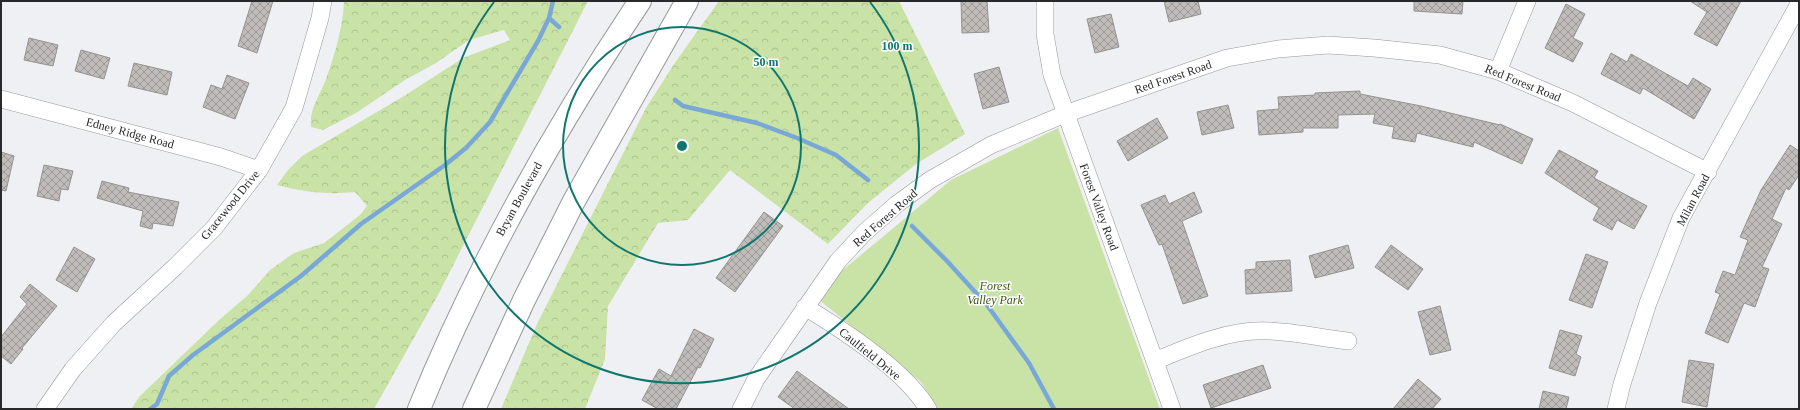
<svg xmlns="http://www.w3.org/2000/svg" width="1800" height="410" font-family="Georgia,serif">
	<defs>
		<pattern id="forest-crowns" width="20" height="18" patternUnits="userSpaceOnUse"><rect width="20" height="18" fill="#c9e3a7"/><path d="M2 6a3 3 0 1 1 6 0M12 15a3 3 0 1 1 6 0" fill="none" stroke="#adc390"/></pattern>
		<pattern id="building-cross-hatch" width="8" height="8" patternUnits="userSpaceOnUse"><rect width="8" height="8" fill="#bfbcb9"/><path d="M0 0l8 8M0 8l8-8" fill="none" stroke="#9b9997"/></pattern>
	</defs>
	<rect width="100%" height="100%" fill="#eff0f4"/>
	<path fill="url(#forest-crowns)" d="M344,1H588L438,295L374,409H131L140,396L218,321L248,295L270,270L294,253L324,243L360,215L367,206L355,192C327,195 303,192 277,185L288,170L302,156L404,96L463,58L510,40L504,30L469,40L436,63L405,80L356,113L323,130L311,127C309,108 320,96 326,79C335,54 343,27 344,1Z
		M719,1H899L965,134L916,164L868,203L828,244L730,170L688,220L658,223L608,306L605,359L585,409H501L537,324L646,108L674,64Z"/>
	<path fill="#c9e3a7" d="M1058,128L1160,409H938L921,382L813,295L951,180Z"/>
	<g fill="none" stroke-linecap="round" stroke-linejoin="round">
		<path stroke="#79a8d6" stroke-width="4.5" d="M549,18L559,27
			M675,100L683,106L757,123L797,138L836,155L868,180
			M912,226L947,261L987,305L1029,363L1054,409
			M150,409L157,404L169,376L193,355L301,276L361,224L445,165L466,148L490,122L538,41L549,18L553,1"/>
	</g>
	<path fill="url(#building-cross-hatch)" stroke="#95928f" d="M252,1H273L257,53L238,46Z
		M961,1H987L989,32L962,33Z
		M1164,1H1198L1201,14L1169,22Z
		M1414,1H1463L1462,14L1414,11Z
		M1690,1H1741L1717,46L1694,34L1707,12Z
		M1566,4L1585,14L1573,38L1583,43L1573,62L1545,48Z
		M1111,14L1119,47L1095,53L1087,19Z
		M29,38L58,45L53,66L24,60Z
		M81,50L110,58L104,79L75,71Z
		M1611,53L1627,62L1631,54L1688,86L1693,78L1711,89L1694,119L1643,88L1640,94L1601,74Z
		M134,63L172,72L167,95L128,86Z
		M999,67L1009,102L983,109L974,74Z
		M227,75L249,83L235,119L203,107L211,85L222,89Z
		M1360,91V94L1421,106L1500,125V124L1533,139L1522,164L1474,142L1473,147L1417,133L1415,142L1392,138L1394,127L1373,123L1375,114L1338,115V128H1303V132L1259,135L1257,111L1279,109L1278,97L1315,95V93Z
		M1228,105L1234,128L1202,135L1197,112Z
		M1157,118L1168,138L1128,161L1117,141Z
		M1790,145L1799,151V175L1789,190L1786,188L1772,219L1782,224L1762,267L1769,269L1755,307L1744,303L1728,343L1705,333L1720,294L1715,292L1723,271L1735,275L1748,240L1740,237L1761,190Z
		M1559,150L1598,171L1594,178L1647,206L1634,229L1617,220L1612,230L1593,220L1599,208L1545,173Z
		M1,152L14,156L6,191L1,190Z
		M44,165L73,171L68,190L61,189L59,201L37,196Z
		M102,181L129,188L128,192L179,202L173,226L153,223L152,229L140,226L143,211L97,198Z
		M1194,192L1202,212L1182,221L1208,296L1183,304L1162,244L1159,245L1141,205L1165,195L1169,204Z
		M764,212L783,226L735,292L716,278Z
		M1348,245L1354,268L1315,278L1309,256Z
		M1391,245L1423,269L1408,290L1375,267Z
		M74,247L95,259L77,292L56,280Z
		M1586,254L1608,262L1592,308L1569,300Z
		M1290,260L1292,291L1246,294L1245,270L1256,269V262Z
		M30,284L57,306L22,348L23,349L11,364L1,356V337L27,304L20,297Z
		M1440,306L1451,350L1430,355L1418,312Z
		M694,329L714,339L700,368L698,367L676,409H658L642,400L659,369L671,376Z
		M1560,330L1582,336L1576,354L1581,357L1575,376L1549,368Z
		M1689,360L1714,364L1707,407L1682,402Z
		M1263,365L1271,388L1211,408L1203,385Z
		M797,371L849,409H795L778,397Z
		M1418,379L1441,399L1432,409H1393Z
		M1543,391L1569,397L1566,409H1539Z"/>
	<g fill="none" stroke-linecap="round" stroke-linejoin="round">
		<g stroke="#97989c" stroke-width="18">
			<path id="minor" d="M1045,1V34L1052,75L1172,409
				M1498,71L1527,1
				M1,99L221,157L259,170
				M805,307C843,330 905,370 928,409
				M1155,361C1190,346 1230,329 1269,331C1295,332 1322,338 1348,341
				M45,409L73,369L114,323L175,267L214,228L259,170L294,108L320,18L323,1
				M741,409L756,379L838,261L864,233L897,204L930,180L991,145L1065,114L1227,58L1278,49L1328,45L1374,48L1440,55L1498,71L1533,86L1573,103L1708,172
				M1616,409L1622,384L1648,303L1681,218L1799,4"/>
		</g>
		<g stroke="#97989c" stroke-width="24">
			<path id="highway" d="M419,409C478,264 553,131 640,1
				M474,409L524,300L574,201L687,1"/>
		</g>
		<use href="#minor" stroke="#fff" stroke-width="17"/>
		<use href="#highway" stroke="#fff" stroke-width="22"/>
	</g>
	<g fill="none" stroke="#0f766e" stroke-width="2">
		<circle cx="682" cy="146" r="119"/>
		<path d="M870 2A237 237 0 1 1 494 2"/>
	</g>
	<g text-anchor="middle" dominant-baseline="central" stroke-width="3" stroke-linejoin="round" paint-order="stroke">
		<g font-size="12" fill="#28292a" stroke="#fff">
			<text transform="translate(1173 77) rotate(-19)">Red Forest Road</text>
			<text transform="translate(1523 83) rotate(22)">Red Forest Road</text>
			<text transform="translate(130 133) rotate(15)">Edney Ridge Road</text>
			<text transform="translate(519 199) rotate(-61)">Bryan Boulevard</text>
			<text transform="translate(1693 200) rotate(-62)">Milan Road</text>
			<text transform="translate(230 205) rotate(-51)">Gracewood Drive</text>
			<text transform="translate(1099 207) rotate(70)">Forest Valley Road</text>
			<text transform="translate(885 218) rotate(-41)">Red Forest Road</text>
			<text transform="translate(870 354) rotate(39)">Caulfield Drive</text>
		</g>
		<g font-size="12" font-style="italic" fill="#405517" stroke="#fff">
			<text x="995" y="286">Forest<tspan x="995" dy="14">Valley Park</tspan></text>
		</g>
	</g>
	<circle cx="682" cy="146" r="6" fill="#0f766e" stroke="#fff" stroke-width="2"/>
	<g font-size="12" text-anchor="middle" font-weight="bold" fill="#0f766e" stroke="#fff" stroke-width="3" stroke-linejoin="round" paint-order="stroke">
		<text x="897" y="50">100 m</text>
		<text x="766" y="66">50 m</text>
	</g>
	<rect width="1800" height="410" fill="none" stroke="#28292a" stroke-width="4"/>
</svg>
